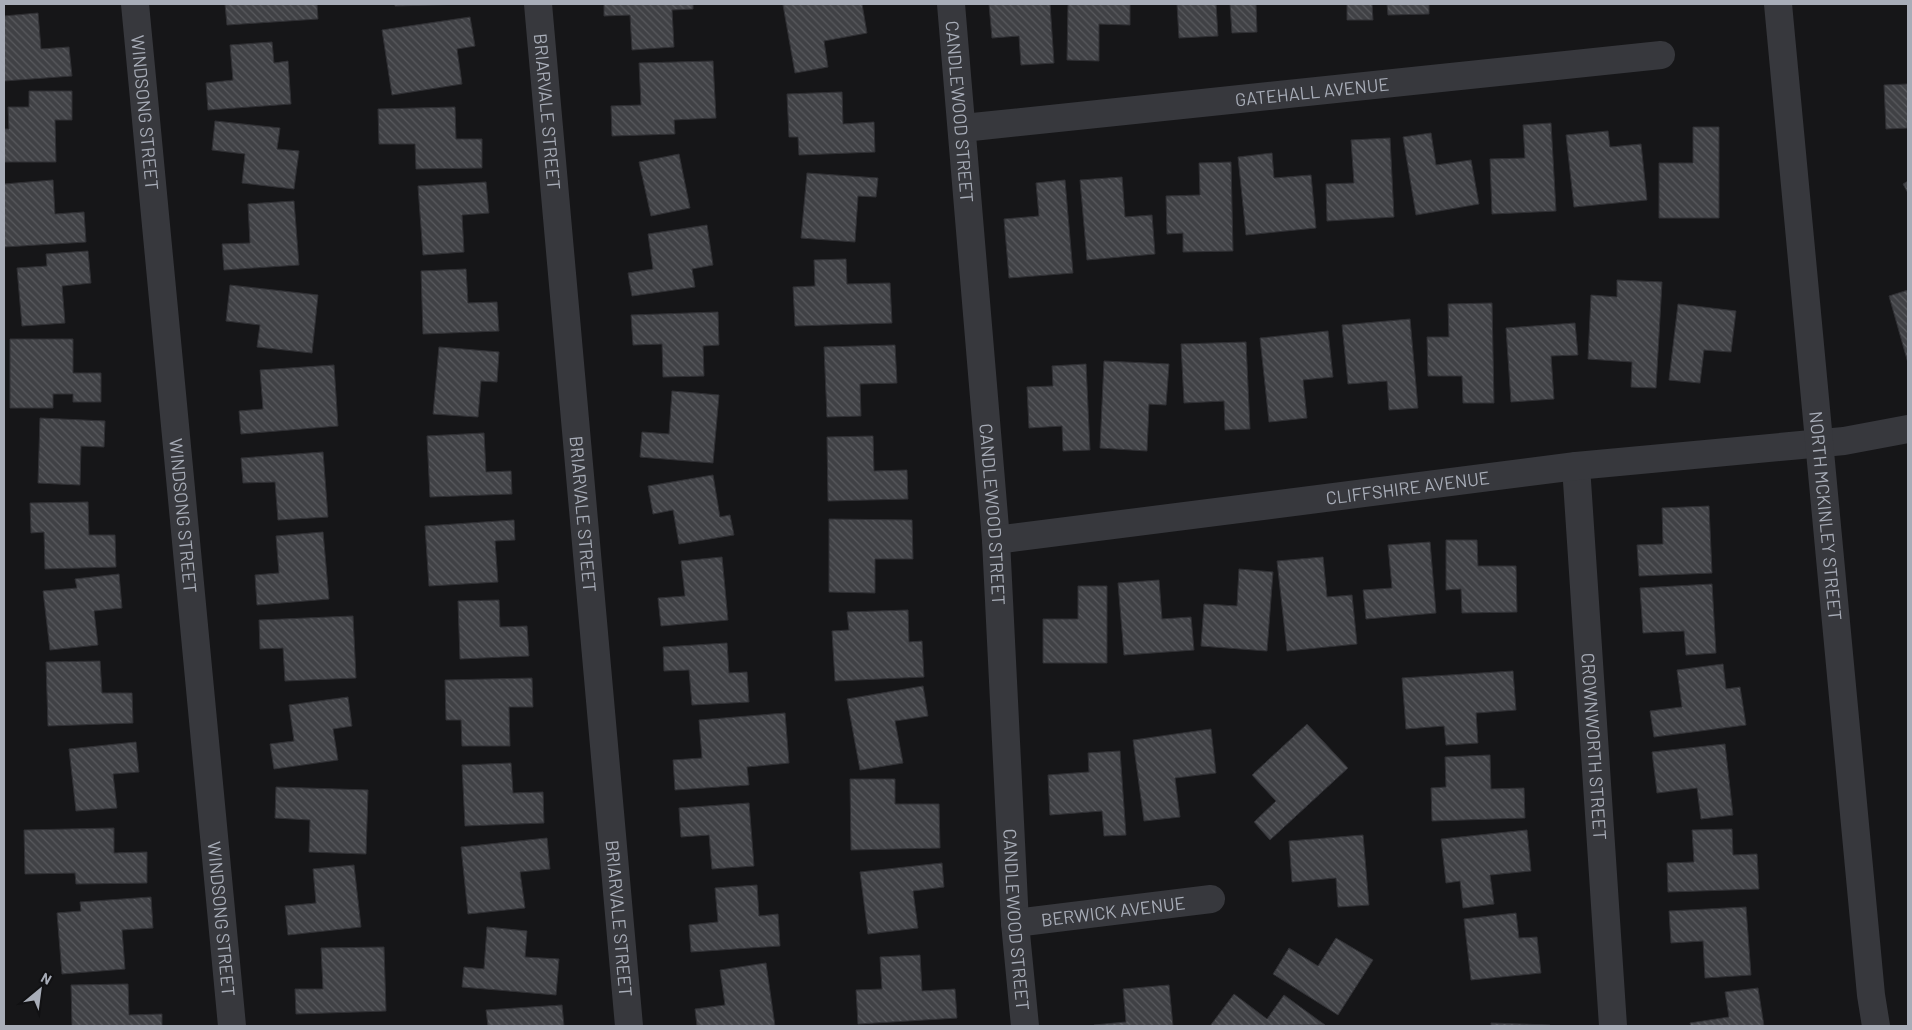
<svg xmlns="http://www.w3.org/2000/svg" width="1912" height="1030" font-family="Barlow,sans-serif">
	<defs>
		<pattern id="building-back-hatch" width="6" height="6" patternUnits="userSpaceOnUse" patternTransform="scale(1.25)"><rect width="6" height="6" fill="#404145"/><path d="M-1 5l2 2M0 0l6 6M5-1l2 2" fill="none" stroke="#595a5e"/></pattern>
	</defs>
	<rect width="100%" height="100%" fill="#161618"/>
	<path fill="url(#building-back-hatch)" stroke="#303034" d="M225,4H317L318,19L227,25Z
		M395,4H467L395,6Z
		M604,4H693V9L672,10L674,47L632,50L630,15L604,16Z
		M793,4H862L867,33L824,41L828,67L795,73L783,5Z
		M989,4H1050L1054,63L1021,65L1019,36L992,38Z
		M1068,4H1130V25L1099,24V61L1067,60Z
		M1177,4H1216L1218,36L1179,38Z
		M1230,4H1256L1257,32L1232,33Z
		M1347,4H1372L1373,20H1347Z
		M1387,4H1429V14L1388,15Z
		M38,13L41,49L69,47L72,76L4,81V16Z
		M470,17L475,46L457,49L462,84L392,95L382,30Z
		M272,42L274,63L288,61L291,104L208,110L206,83L233,80L230,45Z
		M713,61L716,118L674,120L675,134L612,136L611,106L641,105L639,63Z
		M1908,84V128L1886,129L1884,85Z
		M29,91H72V120H55L56,162H4V129H9L8,107H29Z
		M842,92L843,124L874,122L875,152L799,155L798,137H789L787,94Z
		M455,107L456,139H482V168L416,169L415,144H379L378,109Z
		M215,121L280,128L277,149L299,151L294,189L242,183L245,154L212,150Z
		M1551,123L1556,211L1492,214L1490,159L1525,158L1523,125Z
		M1693,127H1719V218H1659V163H1693Z
		M1608,131L1610,147L1641,144L1647,200L1574,207L1566,135Z
		M1431,133L1436,165L1471,160L1479,204L1416,215L1403,137Z
		M1390,138L1394,217L1327,221L1326,184L1354,183L1351,140Z
		M1272,153L1274,178L1311,175L1316,228L1246,235L1238,157Z
		M679,154L690,208L651,216L639,162Z
		M1231,162L1233,251L1183,252V233L1167,234L1166,196L1200,195L1199,163Z
		M807,173L878,178L876,197L858,196L855,242L801,238Z
		M1122,177L1125,217L1152,215L1155,254L1087,260L1080,180Z
		M53,180L55,214L84,212L86,242L4,247V184Z
		M1065,180L1073,273L1009,278L1004,219L1039,216L1036,183Z
		M1908,181V193L1903,184Z
		M486,182L489,213L462,215L464,252L423,255L418,186Z
		M294,201L299,265L224,270L222,244L250,243L248,204Z
		M707,225L713,265L692,269L695,287L632,296L628,273L653,269L648,234Z
		M88,251L91,283L62,286L65,323L22,326L17,268L47,266L46,254Z
		M846,259L847,284L890,283L892,323L795,326L793,287L815,286L814,260Z
		M466,269L468,303L497,302L499,331L423,334L421,271Z
		M1617,280L1662,282L1656,388L1631,387L1632,362L1588,359L1591,295L1617,297Z
		M230,285L318,295L312,353L257,347L260,325L226,321Z
		M1908,290V363L1889,296Z
		M1492,303L1494,403H1463L1462,376H1428L1427,337H1449L1448,304Z
		M1678,304L1736,311L1731,352L1704,350L1700,383L1669,380Z
		M718,312L719,345L703,346L704,376L663,377L662,344L633,345L631,315Z
		M1410,319L1418,408L1389,410L1387,381L1348,384L1342,325Z
		M1575,323L1578,355L1551,356L1554,399L1511,402L1506,328Z
		M1328,331L1333,377L1303,380L1307,418L1269,422L1260,338Z
		M10,339H73V373H101V402H73V394H53V408H10Z
		M1246,342L1250,429L1225,430L1224,401L1184,403L1181,344Z
		M895,345L897,383L860,384L861,416L827,417L824,347Z
		M439,347L499,352L497,382L481,381L478,417L433,414Z
		M1104,361L1169,364L1166,405L1149,404L1147,451L1100,448Z
		M1086,364L1090,450L1063,451L1062,426L1029,428L1027,387L1053,386L1052,366Z
		M334,365L338,426L241,434L239,411L263,409L260,370Z
		M672,391L719,395L713,463L640,457L642,432L669,434Z
		M40,418L105,421L104,447L81,446L80,485L38,483Z
		M484,433L486,472L511,471L512,494L430,497L427,436Z
		M873,436L874,471L907,470L908,499L828,501L827,437Z
		M323,452L328,517L278,520L275,482L243,483L241,458Z
		M713,475L720,517L730,515L734,535L679,544L673,510L653,514L648,486Z
		M88,502L89,535H115L116,567L45,569L44,532L31,533L30,503Z
		M1709,506L1712,573L1639,576L1637,545L1663,544L1662,508Z
		M829,519L912,520L913,559H875V593L829,592Z
		M514,520L515,540L495,541L498,582L429,586L425,526Z
		M323,532L329,599L257,605L255,575L279,573L276,536Z
		M1446,540H1477L1478,566H1516L1517,612L1462,613L1461,589L1446,590Z
		M1430,542L1436,613L1366,619L1363,590L1392,588L1388,545Z
		M722,557L728,620L661,626L658,598L685,596L681,561Z
		M1323,557L1327,597L1352,595L1357,644L1287,651L1277,561Z
		M1239,569L1273,572L1267,651L1201,646L1204,604L1237,606Z
		M119,574L122,608L94,611L98,645L50,650L43,591L77,588L75,579Z
		M1159,580L1162,619L1191,617L1194,650L1124,655L1118,583Z
		M1712,584L1716,653L1686,655L1684,631L1643,633L1640,588Z
		M1078,586H1107V663H1043V619H1078Z
		M499,600L500,627L527,626L529,656L460,659L458,601Z
		M908,610L909,642L922,641L924,677L835,681L832,631L849,630L847,612Z
		M353,616L356,678L285,681L283,648L260,649L259,620Z
		M727,643L729,673L747,672L749,702L692,705L689,670L664,671L663,647Z
		M100,661L102,693H132L133,723L48,726L46,662Z
		M1723,664L1726,689L1740,687L1746,725L1654,737L1650,711L1682,707L1677,670Z
		M1513,671L1516,710L1476,713L1478,743L1446,745L1444,726L1406,729L1402,678Z
		M532,678L533,707H509L510,746H462L461,720H446L445,680Z
		M923,686L928,716L895,721L903,763L860,770L847,699Z
		M348,697L352,726L333,729L338,760L274,769L270,744L294,741L289,705Z
		M785,713L789,763L747,767L749,785L675,790L673,760L702,758L699,720Z
		M1307,724L1348,768L1270,840L1254,822L1276,801L1252,775Z
		M1211,729L1216,773L1175,778L1180,817L1144,821L1133,740Z
		M136,742L139,772L113,774L117,808L76,811L69,749Z
		M1725,744L1733,815L1701,819L1697,788L1657,793L1652,752Z
		M1120,751L1126,835L1104,836L1102,811L1050,815L1048,775L1089,772L1088,753Z
		M1490,755L1491,789L1524,788L1525,818L1432,821L1431,788L1446,787L1445,757Z
		M511,763L513,793L543,792L544,823L465,826L462,765Z
		M850,779H895V804H939L940,848L851,850Z
		M276,787L368,790L366,854L309,852L310,820L275,818Z
		M749,803L754,866L712,869L709,835L681,837L679,808Z
		M114,828V853L147,852V883L76,884L75,873L25,874L24,830Z
		M1732,829L1733,855L1757,854L1759,889L1668,892L1667,863L1694,862L1692,830Z
		M1527,830L1531,871L1490,875L1494,904L1463,908L1460,881L1446,883L1441,839Z
		M1363,835L1369,905L1338,907L1336,878L1292,882L1289,841Z
		M547,838L550,869L520,872L525,908L468,914L461,847Z
		M942,863L944,887L913,891L918,928L868,934L860,872Z
		M354,865L361,927L288,935L285,906L316,903L313,869Z
		M757,885L759,916L778,914L780,946L691,952L689,925L718,922L715,888Z
		M151,897L153,928L122,930L125,969L62,974L57,913L81,911L80,902Z
		M1746,907L1751,975L1705,978L1703,941L1671,943L1669,911Z
		M1516,913L1519,938L1537,937L1541,973L1471,980L1464,919Z
		M487,927L527,931L525,957L559,959L556,995L462,987L464,967L484,969Z
		M1336,938L1373,960L1338,1015L1273,974L1289,948L1318,966Z
		M384,947L386,1011L296,1014L295,989H323L321,948Z
		M920,955L922,991L955,989L957,1018L858,1024L856,990L882,989L880,957Z
		M766,963L775,1026H697L695,1009L725,1005L720,970Z
		M128,984L129,1015L162,1014V1026H72L71,985Z
		M1169,985L1173,1026H1094V1025L1126,1022L1123,989Z
		M1758,988L1764,1026H1691L1690,1023L1729,1017L1725,992Z
		M1234,994L1267,1019L1284,995L1325,1025L1210,1026Z
		M562,1005L564,1026H488L486,1010Z
		M1491,1023L1550,1025V1026H1491Z"/>
	<g fill="none" stroke-linecap="round" stroke-linejoin="round">
		<g stroke="#37383d" stroke-width="28">
			<path id="s1" d="M135,4L232,1026"/>
			<path id="s2" d="M538,4L629,1026"/>
			<path id="s3" d="M951,4L996,540L1015,923L1025,1026"/>
			<path id="s4" d="M963,128L1661,55"/>
			<path id="s5" d="M1576,466L1613,1026"/>
			<path id="s6" d="M996,540L1576,466L1844,441L1908,429"/>
			<path id="s7" d="M1015,923L1211,899"/>
		</g>
		<path stroke="#37383d" stroke-width="28" id="s8" d="M1778,4L1871,995L1876,1026"/>
	</g>
	<g text-anchor="middle" dominant-baseline="central" stroke-width="4.5" stroke-linejoin="round" paint-order="stroke">
		<g font-size="18" fill="#a8adb8" stroke="#111113">
			<text stroke="none"><textPath href="#s4" startOffset="351">GATEHALL AVENUE</textPath></text>
			<text stroke="none"><textPath href="#s3" startOffset="108">CANDLEWOOD STREET</textPath></text>
			<text stroke="none"><textPath href="#s1" startOffset="109">WINDSONG STREET</textPath></text>
			<text stroke="none"><textPath href="#s2" startOffset="108">BRIARVALE STREET</textPath></text>
			<text stroke="none"><textPath href="#s6" startOffset="415">CLIFFSHIRE AVENUE</textPath></text>
			<text stroke="none"><textPath href="#s1" startOffset="514">WINDSONG STREET</textPath></text>
			<text stroke="none"><textPath href="#s2" startOffset="512">BRIARVALE STREET</textPath></text>
			<text stroke="none"><textPath href="#s3" startOffset="512">CANDLEWOOD STREET</textPath></text>
			<text stroke="none"><textPath href="#s8" startOffset="514">NORTH MCKINLEY STREET</textPath></text>
			<text stroke="none"><textPath href="#s5" startOffset="281">CROWNWORTH STREET</textPath></text>
			<text stroke="none"><textPath href="#s7" startOffset="99">BERWICK AVENUE</textPath></text>
			<text stroke="none"><textPath href="#s1" startOffset="919">WINDSONG STREET</textPath></text>
			<text stroke="none"><textPath href="#s2" startOffset="918">BRIARVALE STREET</textPath></text>
			<text stroke="none"><textPath href="#s3" startOffset="918">CANDLEWOOD STREET</textPath></text>
		</g>
	</g>
	<rect width="1912" height="1030" fill="none" stroke="#a8adb8" stroke-width="10"/>
	<g transform="translate(40 990) rotate(29)" stroke="#111113" stroke-width="4" paint-order="stroke">
	<path d="M0-4L9 19L0 12L-9 19Z" fill="#a8adb8"/>
	<text y="-8" font-size="14" font-weight="bold" text-anchor="middle" fill="#a8adb8">N</text>
	</g>
</svg>
